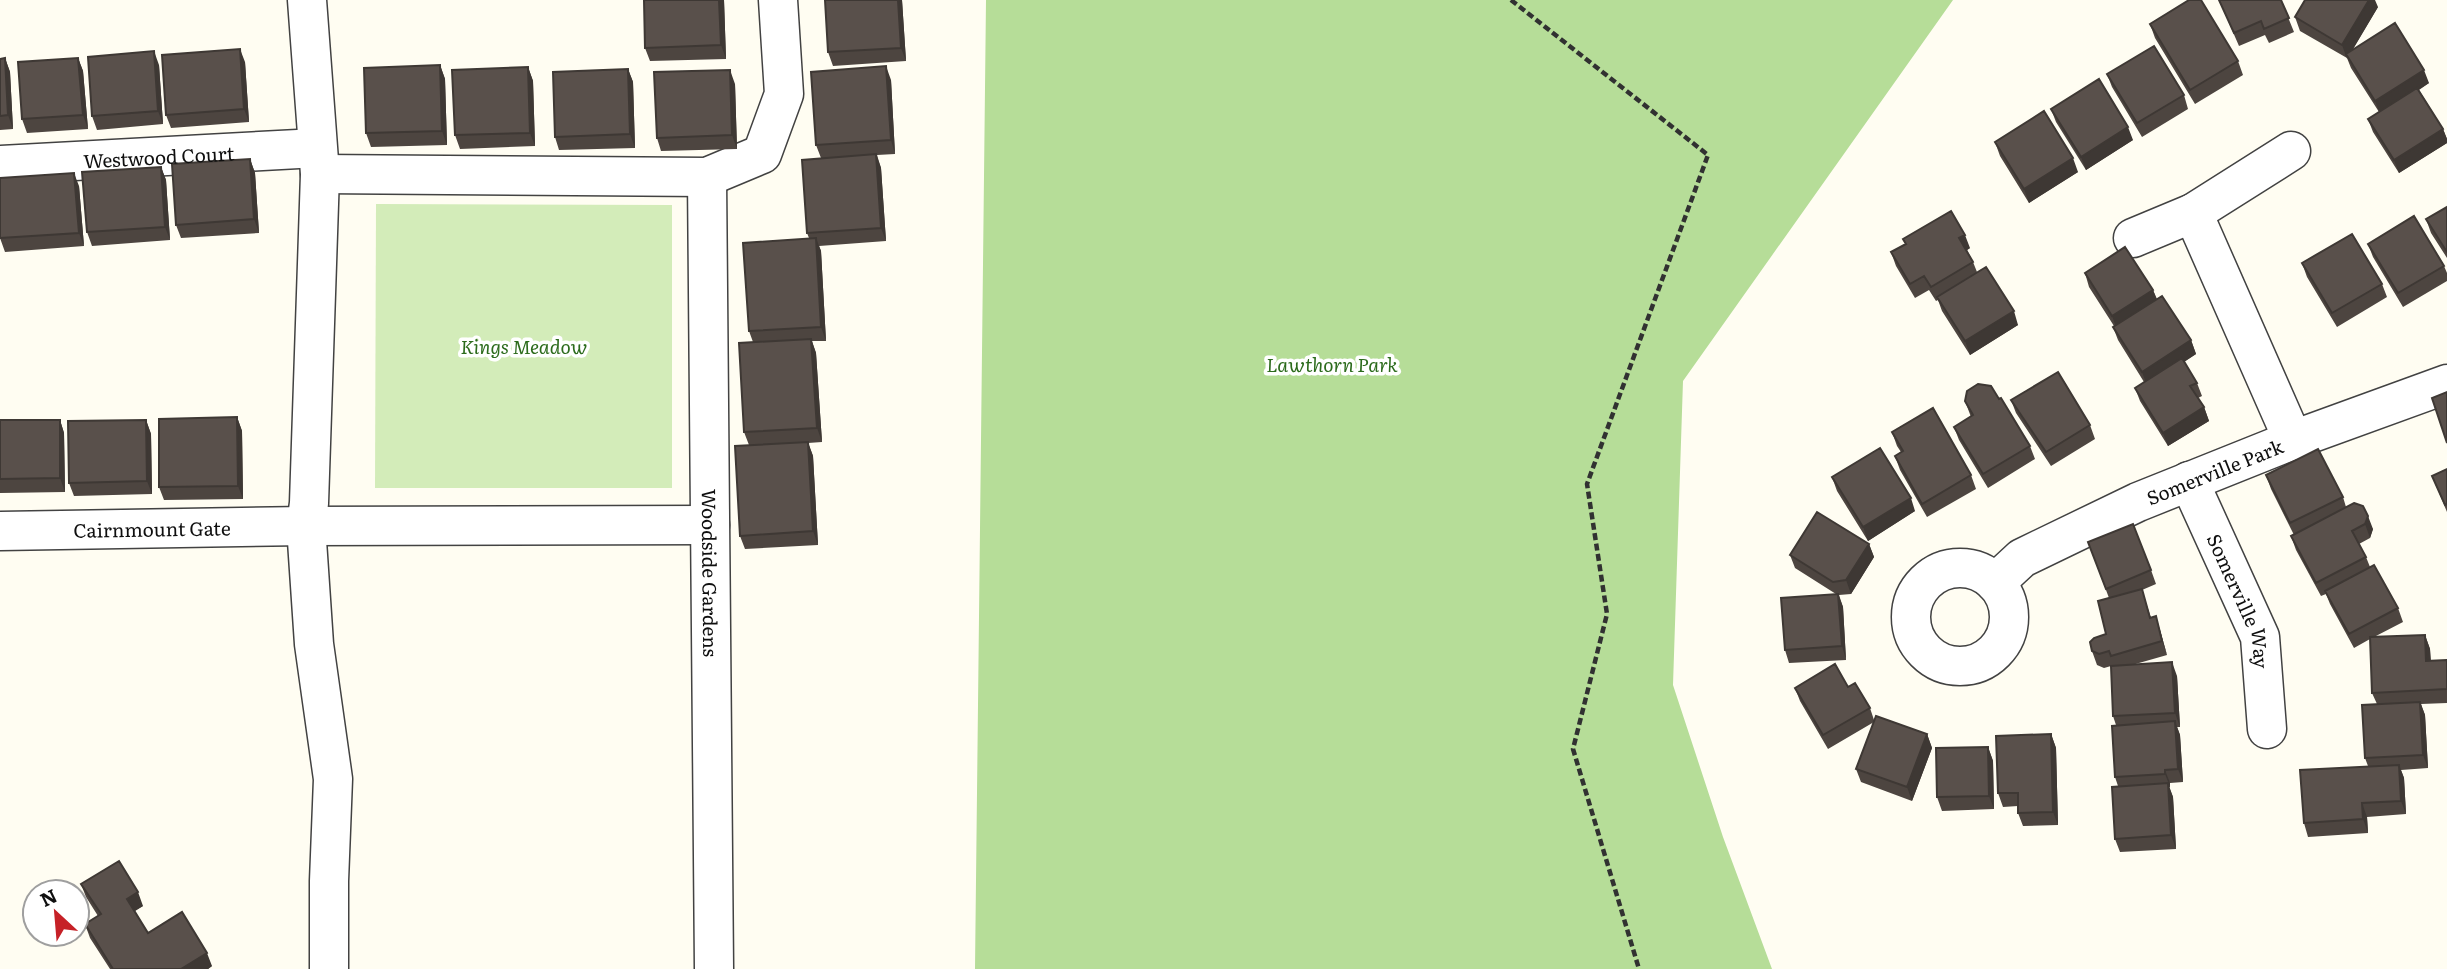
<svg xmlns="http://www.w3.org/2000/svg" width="2447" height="969" font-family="Literata,serif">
	<rect width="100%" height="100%" fill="#fffdf2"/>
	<path fill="#d3ecb9" d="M376,204L672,205V488H375Z"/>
	<path fill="#b6dd98" d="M986,0H1953L1683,381L1673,685L1723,837L1772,969H975Z"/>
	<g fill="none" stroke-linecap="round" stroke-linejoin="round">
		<g stroke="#424242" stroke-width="41">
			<g id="minor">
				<path d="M307,0L320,174L309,503L306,526L314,644L333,779L329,881V969"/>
				<path id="s1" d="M0,165L317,148"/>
				<path d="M320,174L707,177L762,154L784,94L778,0"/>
				<path id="s2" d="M707,177L714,969"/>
				<path d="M2193,213L2293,440"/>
				<path d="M2133,238L2193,213L2291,151"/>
				<path id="s3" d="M2189,481L2260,637L2267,729"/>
				<path id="s4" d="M0,531L306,526L710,525"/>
				<circle cx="1960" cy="617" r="49"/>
				<path id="s5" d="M1995,583L2022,558L2138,502L2293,440L2447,384"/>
			</g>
		</g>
		<path stroke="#313131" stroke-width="4.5" stroke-dasharray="7 3.5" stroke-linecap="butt" d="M1511,0L1708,155L1587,484L1607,614L1573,749L1639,969"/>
		<use href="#minor" stroke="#fff" stroke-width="38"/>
	</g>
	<path fill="#4d4540" d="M724,0L726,59L650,61L645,48Z
		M902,0L906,61L833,66L828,52Z
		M2219,0H2281L2294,32L2269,43L2265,35L2239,46Z
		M2378,7L2352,51L2429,83L2419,90L2443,129L2447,139V143L2399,173L2373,132L2368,119L2379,112L2351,68L2347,58L2300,31L2295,17Z
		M2150,24L2238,61L2243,75L2195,104L2155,38Z
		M5,58L10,72L13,129L0,130V59Z
		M78,58L83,71L88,129L27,133L22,119Z
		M245,62L249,122L171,128L166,115Z
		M159,65L163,124L97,130L92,116Z
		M440,65L445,79L447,145L371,147L366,133Z
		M528,67L533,81L535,146L460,149L455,135Z
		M628,69L633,82L635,148L559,150L555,137Z
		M2107,74L2184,95L2188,109L2142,137L2112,87Z
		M891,80L895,154L877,155L881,168L886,241L819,246L821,251L826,341H812L816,353L822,442L808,443L813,456L818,545L745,549L740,536L749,445L744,432L753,342L749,331L809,238L807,233L821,158L816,145Z
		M735,84L737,149L661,151L657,138Z
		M2051,109L2133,140L2086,170L2056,122Z
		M1995,142L2078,172L2029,203L2000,156Z
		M250,159L255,173L259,233L181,238L176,225Z
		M161,167L166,180L170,240L92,246L87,232Z
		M79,186L84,246L5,252L0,238Z
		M2447,207V258L2431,233L2426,219Z
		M1903,239L1970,248L1967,250L1973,262L1977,272L2018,325L1970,355L1942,311L1938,300L1936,301L1929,290L1915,298L1896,266L1891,252L1905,244Z
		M2368,244L2444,266L2447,273V281L2403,307L2373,257Z
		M2302,263L2382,284L2387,297L2337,327L2307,277Z
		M2085,273L2153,290L2157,299L2191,340L2196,354L2184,362L2197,383L2202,396L2198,398L2204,407L2209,421L2168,446L2140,401L2135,388L2144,382L2118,340L2113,327L2114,326L2089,287Z
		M2011,400L2090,425L2095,439L2051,466L2016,413Z
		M1965,401L2030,446L2035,459L1988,488L1959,440L1954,427L1971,417Z
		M237,417L242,431L243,499L164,500L159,487Z
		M0,420H60L64,433L65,492L0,493Z
		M146,420L151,434L152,494L74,496L69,483Z
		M1892,432L1971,475L1976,489L1927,517L1900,470L1895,456L1901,452L1897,446Z
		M2447,469V512L2432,476Z
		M2266,475L2343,497L2346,507L2373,529L2370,538L2359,544L2366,557L2370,567L2398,608L2403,622L2374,637L2425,635L2430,649L2431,661L2447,660V703L2421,704L2425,715L2428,768L2401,770L2404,778L2406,814L2367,817L2368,833L2308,837L2304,823L2368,766L2365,758L2377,704L2372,693L2370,639L2354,648L2330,604L2326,594L2321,596L2296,550L2291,536L2294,535L2271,489Z
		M1832,477L1915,511L1868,541L1837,491Z
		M2088,542L2151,570L2156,584L2142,590L2151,618L2160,630L2167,655L2132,665L2177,676L2180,727H2177L2180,735L2183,782L2170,783V787H2169L2173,797L2176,849L2120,852L2115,839L2118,786L2115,777L2116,725L2113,716L2111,666L2104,668L2097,665L2092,651L2106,634L2109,598Z
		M1869,544L1874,557L1851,594L1839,595L1843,607L1846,660L1789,663L1785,650L1836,594L1795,568L1790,555Z
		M1848,687L1870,708L1874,720L1927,734L1932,748L1912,801L1861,782L1856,769L1874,722L1828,749L1800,701L1795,688Z
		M2051,734L2056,748L2058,825L2023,826L2018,813V806L2003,807L1998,793Z
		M1988,747L1993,761L1994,809L1942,811L1937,797Z
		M81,884L143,906L134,911L148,933L212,966L208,969H110L90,938L85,924L98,916L86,897Z"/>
	<path fill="#3e3834" d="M719,0H724L726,59L721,45Z
		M898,0H902L906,61L901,48Z
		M2369,0H2375L2378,7L2348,57L2346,54L2347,59L2342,45Z
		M240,49L245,62L249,122L244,109Z
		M154,51L159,65L163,124L158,111Z
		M5,58L10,72L13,129L8,115Z
		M78,58L83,71L88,129L83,115Z
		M440,65L445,79L447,145L442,131Z
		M886,66L891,80L895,154L891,140Z
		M528,67L533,81L535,146L530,133Z
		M628,69L633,82L635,148L630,134Z
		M730,70L735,84L737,149L732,135Z
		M2424,70L2429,83L2380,114L2375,101Z
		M2128,127L2133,140L2086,170L2081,157Z
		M2443,129L2447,139V143L2399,173L2394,160Z
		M876,154L881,168L886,241L881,228Z
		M2073,158L2078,172L2029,203L2024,189Z
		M250,159L255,173L259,233L254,219Z
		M161,167L166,180L170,240L165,227Z
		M74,173L79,186L84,246L79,233Z
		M1965,235L1970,248L1964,252L1959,238Z
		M816,238L821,251L826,341L821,327Z
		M2153,290L2158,303L2117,330L2112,316Z
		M2014,311L2018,325L1970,355L1965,341Z
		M811,339L816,353L822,442L817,428Z
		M2191,340L2196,354L2147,386L2142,372Z
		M2204,407L2209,421L2168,446L2163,433Z
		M237,417L242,431L243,499L238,486Z
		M60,420L64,433L65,492L60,478Z
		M146,420L151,434L152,494L147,481Z
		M808,442L813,456L818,545L813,531Z
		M1911,498L1915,511L1868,541L1863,527Z
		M2368,516L2373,529L2370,538L2365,524Z
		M1869,544L1874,557L1851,594L1846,580Z
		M1838,594L1843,607L1846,660L1842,646Z
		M2156,616L2160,630L2167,655L2162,641Z
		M2425,635L2430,649L2431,675L2426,661Z
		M2172,662L2177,676L2180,727L2175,713Z
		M2420,702L2425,715L2428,768L2423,755Z
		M2175,721L2180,735L2183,782L2178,769Z
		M1927,734L1932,748L1912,801L1907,787Z
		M2051,734L2056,748L2058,825L2053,812Z
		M1988,747L1993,761L1994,809L1989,796Z
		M2399,765L2404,778L2406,814L2401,801Z
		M2165,770L2170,783V787L2165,774Z
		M2168,783L2173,797L2176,849L2171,835Z
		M2362,803L2367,817L2368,833L2363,819Z
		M138,892L143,906L132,913L127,899Z
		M207,953L212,966L208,969H181Z"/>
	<path fill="#59504b" stroke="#3e3834" stroke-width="2" d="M644,0H719L721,45L645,48Z
		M825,0H898L901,48L828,52Z
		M2189,0H2201L2238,61L2190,90L2150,24Z
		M2219,0H2281L2289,18L2264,29L2261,21L2234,33Z
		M2305,0H2369L2342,45L2295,17Z
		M2395,23L2424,70L2375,101L2346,54Z
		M2154,46L2184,95L2137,123L2107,74Z
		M240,49L244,109L166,115L162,55Z
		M154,51L158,111L92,116L88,57Z
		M5,58L8,115L0,116V59Z
		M78,58L83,115L22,119L18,62Z
		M440,65L442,131L366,133L364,68Z
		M886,66L891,140L816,145L811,72Z
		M528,67L530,133L455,135L452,70Z
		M628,69L630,134L555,137L553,72Z
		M730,70L732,135L657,138L654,72Z
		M2099,79L2128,127L2081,157L2051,109Z
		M2417,88L2443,129L2394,160L2368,119Z
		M2044,111L2073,158L2024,189L1995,142Z
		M876,154L881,228L807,233L802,160Z
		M250,159L254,219L176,225L172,164Z
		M161,167L165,227L87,232L82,172Z
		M74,173L79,233L0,238V178Z
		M2447,207V252L2426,219Z
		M1951,211L1965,235L1959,238L1973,262L1931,287L1924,276L1910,284L1891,252L1906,244L1903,239Z
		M2414,216L2444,266L2398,293L2368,244Z
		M2352,234L2382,284L2332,313L2302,263Z
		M816,238L821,327L749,331L743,243Z
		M2125,247L2153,290L2112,316L2085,273Z
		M1986,267L2014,311L1965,341L1937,297Z
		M2162,296L2191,340L2142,372L2113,327Z
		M811,339L817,428L744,432L739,343Z
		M2182,358L2197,383L2190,386L2204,407L2163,433L2135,388Z
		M2058,372L2090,425L2046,452L2011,400Z
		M1978,384L1991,386L1999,399L2001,398L2030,446L1983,474L1954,427L1973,415L1965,401L1967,391Z
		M2447,392V443L2432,398Z
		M1933,408L1971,475L1922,504L1895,456L1903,451L1892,432Z
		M237,417L238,486L159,487V419Z
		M0,420H60V478L0,479Z
		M146,420L147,481L69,483L68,421Z
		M808,442L813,531L740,536L735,446Z
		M1880,448L1911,498L1863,527L1832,477Z
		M2318,449L2343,497L2290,523L2266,475Z
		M2447,469V504L2445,505L2432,476Z
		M2354,503L2363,506L2368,516L2365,524L2352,531L2366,557L2316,583L2291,536Z
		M1817,512L1869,544L1846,580L1833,582L1790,555Z
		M2133,524L2151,570L2106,589L2088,542Z
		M2374,565L2398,608L2349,634L2325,591Z
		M2142,589L2150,618L2156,616L2162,641L2111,656L2109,651L2099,654L2092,651L2090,642L2094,638L2106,634L2098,601Z
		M1838,594L1842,646L1785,650L1781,598Z
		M2425,635L2426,661L2447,660V689L2372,693L2370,637Z
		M2172,662L2175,713L2113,716L2111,666Z
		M1835,664L1848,687L1855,683L1870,708L1823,735L1795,688Z
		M2420,702L2423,755L2365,758L2362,705Z
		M1876,716L1927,734L1907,787L1856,769Z
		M2175,721L2178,769L2165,770V774L2115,777L2112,726Z
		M2051,734L2053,812L2018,813V793H1998L1996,736Z
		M1988,747L1989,796L1937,797L1936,748Z
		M2399,765L2401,801L2362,803L2363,819L2304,823L2300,770Z
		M2168,783L2171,835L2115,839L2112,787Z
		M119,861L138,892L127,899L148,933L182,912L207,953L181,969H113L85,924L101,914L81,884Z"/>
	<g text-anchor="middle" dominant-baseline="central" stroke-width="7" stroke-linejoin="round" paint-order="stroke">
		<g font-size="19" fill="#0f0f0f" stroke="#fff">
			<text stroke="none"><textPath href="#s1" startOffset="159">Westwood Court</textPath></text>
			<text stroke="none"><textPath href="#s5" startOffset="248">Somerville Park</textPath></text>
			<text stroke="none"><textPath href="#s4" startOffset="152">Cairnmount Gate</textPath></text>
			<text stroke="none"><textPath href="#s2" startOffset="396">Woodside Gardens</textPath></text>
			<text stroke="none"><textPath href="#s3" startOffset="131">Somerville Way</textPath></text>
		</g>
		<g font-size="19" font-style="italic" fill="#2c6b1c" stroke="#fff">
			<text x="524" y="346">Kings Meadow</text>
			<text x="1332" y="364">Lawthorn Park</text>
		</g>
	</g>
	<g transform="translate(56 913) rotate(334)"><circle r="33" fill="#ffffff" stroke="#9f9f9f" stroke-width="2"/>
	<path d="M0-5L12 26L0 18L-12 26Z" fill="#c62127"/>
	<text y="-10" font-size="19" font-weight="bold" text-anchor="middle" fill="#0f0f0f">N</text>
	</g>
</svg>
